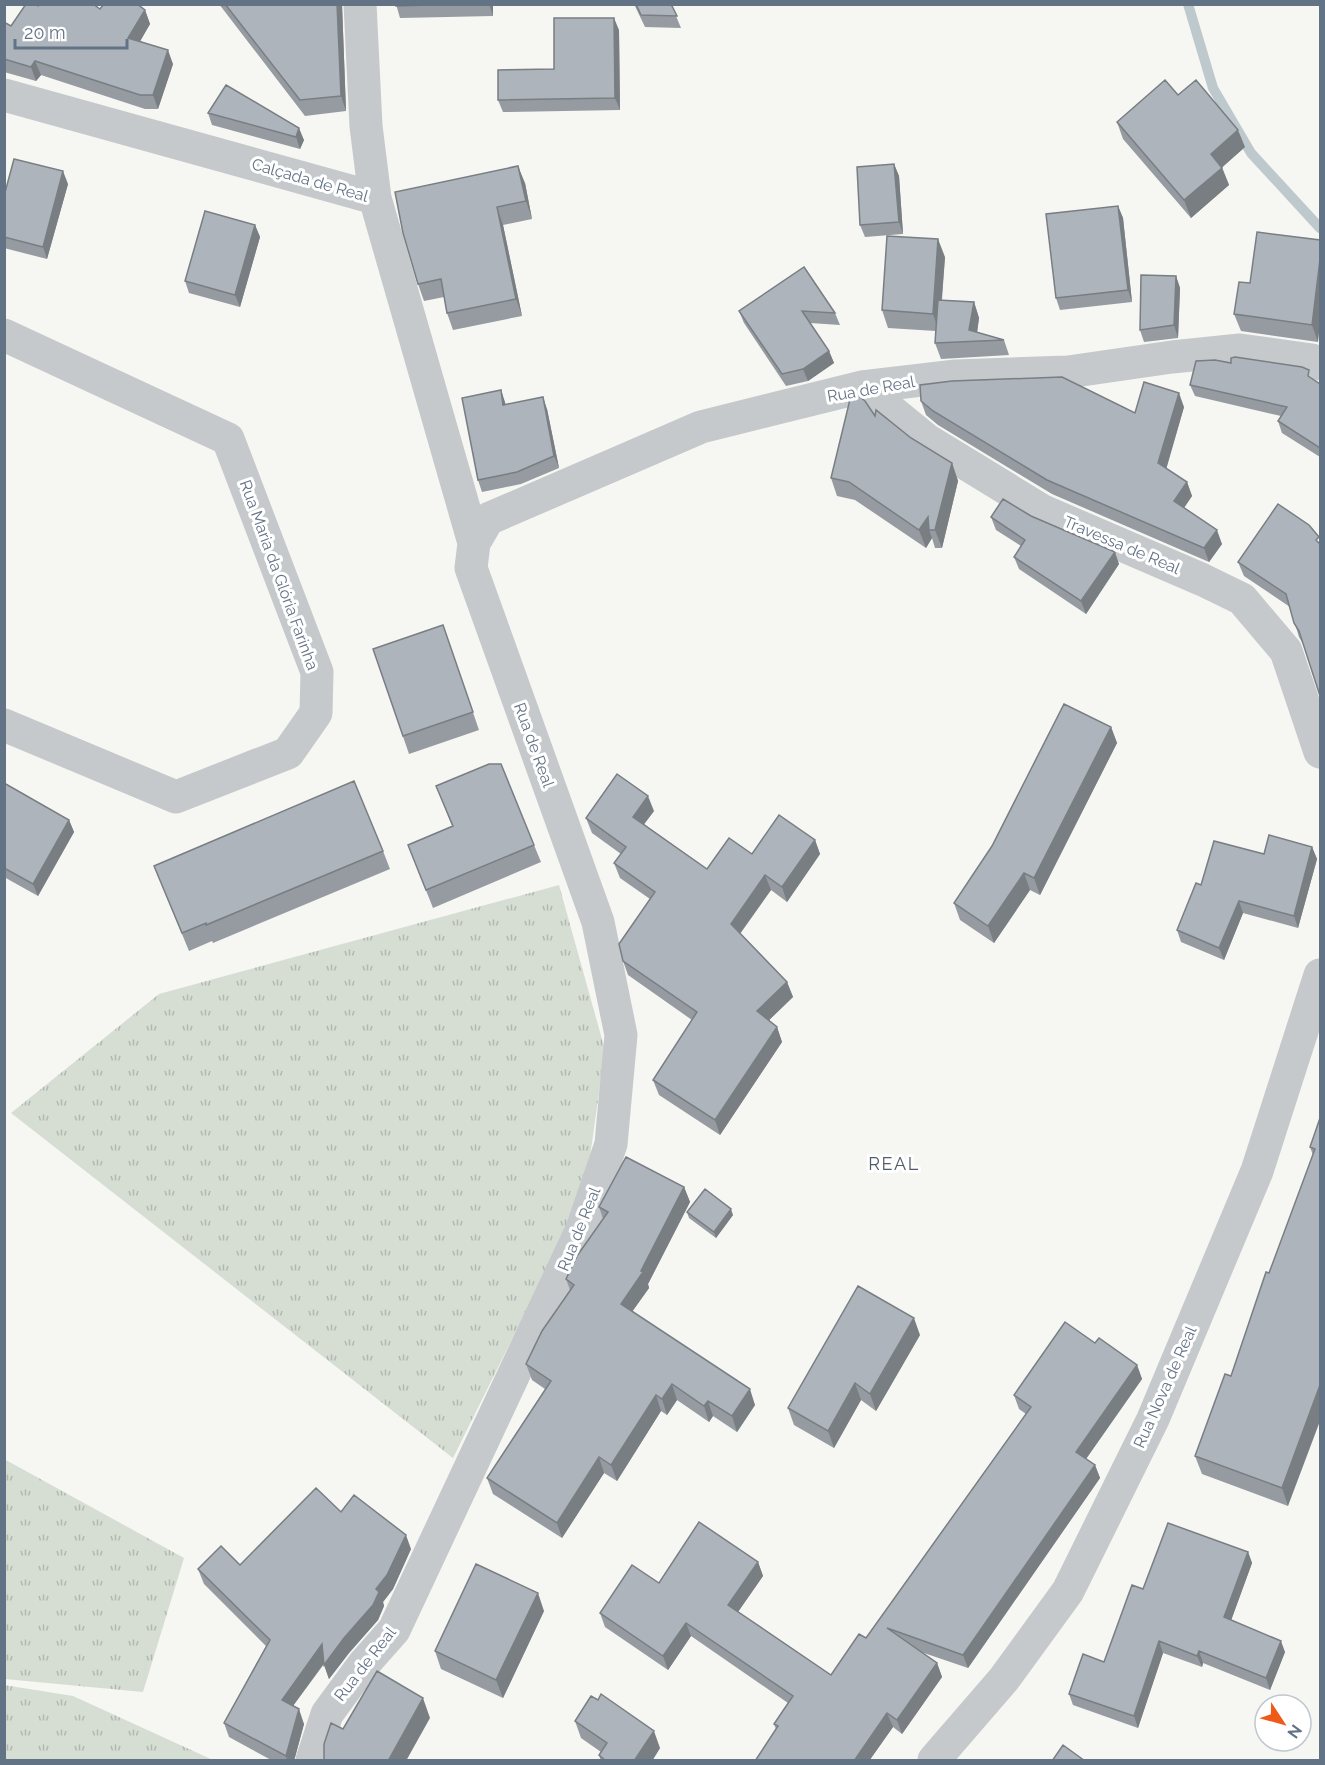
<svg xmlns="http://www.w3.org/2000/svg" width="1325" height="1765" font-family="Raleway,sans-serif">
	<defs>
		<pattern id="grass-tufts" width="24" height="20" patternUnits="userSpaceOnUse" patternTransform="scale(1.5)"><rect width="24" height="20" fill="#d6ded3"/><path d="M3 7l-1-3M5 7V3M7 7l1-3M15 17l-1-3M17 17v-4M19 17l1-3" fill="none" stroke="#b1b8b1"/></pattern>
	</defs>
	<rect width="100%" height="100%" fill="#f6f6f2"/>
	<path fill="url(#grass-tufts)" d="M559,885L605,1050L585,1192L453,1458L11,1113L159,994Z
		M4,1459L184,1558L143,1692L5,1679Z
		M4,1685L73,1696L213,1760H5Z"/>
	<g fill="none" stroke-linecap="round" stroke-linejoin="round">
		<path stroke="#bec9ce" stroke-width="10" d="M1188,4L1213,88L1251,153L1320,228"/>
		<path stroke="#c5c9cc" stroke-width="33" d="M360,4L366,126L375,198
			M4,95L375,198L474,543
			M4,335L228,439L317,672L316,713L288,753L176,797L4,725
			M862,387L927,440L1043,511L1203,580L1242,599L1286,651L1320,752
			M312,1760L327,1714L363,1665L394,1630L582,1229L611,1144L621,1035L598,922L471,568L474,543L488,519L701,427L862,387L956,376L1068,372L1172,357L1240,350L1312,360L1320,364
			M934,1760L1004,1679L1068,1591L1153,1419L1257,1171L1320,975"/>
	</g>
	<path fill="#959ba1" d="M219,4H342L346,111L305,116Z
		M396,4H493V16L400,18Z
		M634,4H671L681,28L645,27Z
		M38,6L145,10L150,24L140,41L173,64L158,109H145L41,75L36,81L4,72V22L11,26Z
		M619,30L620,110L503,112L498,100L554,69Z
		M226,85L304,140L300,149L212,125L208,113Z
		M1178,95L1245,147L1222,167L1229,185L1191,218L1123,139L1117,122Z
		M894,164L899,176L903,234L865,237L860,225Z
		M525,183L532,219L503,225L522,316L453,330L447,313L444,297L424,301L418,284L403,233Z
		M68,184L47,259L4,248V196Z
		M1118,206L1123,218L1132,302L1060,310L1056,298Z
		M255,225L260,237L240,307L189,293L185,281Z
		M1320,240L1318,342L1241,331L1234,314L1250,283Z
		M945,257L942,300L974,302L979,318L977,332L1004,340L1009,355L941,359L935,343L936,331L888,328L882,310Z
		M804,267L835,313L840,325L810,323L829,351L834,363L808,381L786,386L744,323L739,311Z
		M1176,276L1180,288L1178,338L1144,342L1140,330Z
		M1231,363L1312,379L1320,384V457L1282,433L1278,421L1281,416L1195,396L1190,385Z
		M501,390L505,404L547,409L559,468L521,484L482,492L478,480Z
		M921,401L1135,413L1184,407L1166,468L1187,482L1192,496L1184,508L1222,544L1209,562L1052,494L938,425L926,415Z
		M875,416L952,463L958,481L942,548H935L932,538L926,548L855,500L837,496L831,478Z
		M1278,504L1303,644L1299,637L1290,607L1244,576L1238,562Z
		M1031,516L1119,564L1086,614L1019,569L1014,557L1021,546L996,530L991,517Z
		M443,625L479,730L409,754L373,649Z
		M1111,727L1117,743L1040,895L1030,890L994,943L960,920L954,903Z
		M4,783L69,820L74,832L38,896L4,877Z
		M436,786L534,845L541,862L433,908L408,845L452,826Z
		M654,811L644,824L707,869L752,854L815,840L820,854L787,902L771,890L740,934L787,982L793,997L769,1020L777,1027L782,1042L720,1135L659,1095L653,1080L692,1020L628,975L623,961L650,899L620,878L614,863L621,854L592,833L586,818Z
		M1312,847L1317,859L1298,928L1243,913L1224,960L1181,942L1177,930L1201,885L1264,854Z
		M383,851L390,869L213,943L212,941L189,951L154,866Z
		M1320,1118L1288,1506L1202,1474L1195,1456L1231,1376L1313,1155L1310,1147Z
		M684,1187L690,1202L648,1284L649,1288L632,1312L755,1405L737,1432L713,1416L709,1422L677,1400L667,1415L661,1411L617,1481L604,1473L562,1538L493,1494L487,1478L545,1389L532,1380L526,1364L570,1290L566,1279L603,1219L599,1207Z
		M687,1212L733,1215L716,1238L689,1218Z
		M920,1335L876,1411L861,1400L834,1448L794,1425L788,1408Z
		M1095,1343L1137,1365L1142,1379L1086,1459L1095,1465L1100,1478L968,1668L921,1652L937,1663L942,1677L902,1734L893,1727L869,1761H755L776,1729L774,1724L788,1703L691,1636L668,1670L605,1627L600,1613L659,1583L758,1562L763,1576L738,1612L831,1675L866,1638L1026,1414L1019,1409L1014,1395Z
		M341,1512L411,1549L393,1589L383,1602L384,1606L378,1620L349,1653L329,1679L324,1664L293,1706L304,1724L294,1761H273L229,1737L224,1723L266,1646L204,1584L198,1569L240,1565Z
		M1248,1552L1252,1563L1231,1620L1285,1652L1270,1690L1203,1663L1202,1667L1163,1653L1138,1728L1073,1705L1069,1694L1104,1662L1143,1589Z
		M544,1611L503,1698L441,1669L435,1651Z
		M575,1721L660,1748L652,1761H601L599,1755L601,1752L581,1738Z"/>
	<path fill="#797e83" d="M337,4H342L346,111L341,96Z
		M489,4H493V16Z
		M145,10L150,24L134,52L128,38Z
		M614,18L619,30L620,110L615,98Z
		M168,50L173,64L158,109L153,95Z
		M35,61L41,75L36,81L31,67Z
		M299,128L304,140L300,149L296,137Z
		M1238,130L1245,147L1217,172L1211,154Z
		M894,164L899,176L903,234L899,222Z
		M518,166L525,183L532,219L526,201Z
		M1222,168L1229,185L1191,218L1184,200Z
		M63,171L68,184L47,259L43,247Z
		M1118,206L1123,218L1132,302L1128,290Z
		M497,207L503,225L522,316L516,299Z
		M255,225L260,237L240,307L235,295Z
		M938,239L945,257L939,331L933,314Z
		M1320,259V324L1318,342L1312,325Z
		M1176,276L1180,288L1178,338L1174,325Z
		M974,302L979,318L976,341L969,330Z
		M829,351L834,363L808,381L803,369Z
		M501,390L505,402L508,417L503,405Z
		M1179,393L1184,407L1164,477L1158,463Z
		M543,397L547,409L559,468L554,456Z
		M952,463L958,481L942,548L935,530Z
		M1187,482L1192,496L1179,515L1174,501Z
		M928,517L929,530L932,538L926,548L919,530Z
		M1217,530L1222,544L1209,562L1204,548Z
		M1115,552L1119,564L1086,614L1081,601Z
		M1111,727L1117,743L1040,895L1034,878Z
		M648,796L654,811L639,831L633,817Z
		M69,820L74,832L38,896L33,884Z
		M815,840L820,854L787,902L782,887Z
		M1312,847L1317,859L1298,928L1294,916Z
		M1024,873L1030,890L994,943L988,926Z
		M765,875L771,890L736,939L731,924Z
		M1239,901L1243,913L1224,960L1219,948Z
		M787,982L793,997L763,1026L757,1011Z
		M777,1027L782,1042L720,1135L715,1120Z
		M684,1187L690,1202L648,1284L649,1288L626,1320L621,1304L641,1271Z
		M731,1209L733,1215L716,1238L714,1232Z
		M914,1318L920,1335L876,1411L870,1394Z
		M1137,1365L1142,1379L1081,1466L1076,1452Z
		M855,1383L861,1400L834,1448L828,1431Z
		M672,1384L677,1400L667,1415L662,1399Z
		M1320,1385V1421L1288,1506L1282,1488Z
		M750,1389L755,1405L737,1432L732,1416Z
		M656,1395L661,1411L617,1481L611,1465Z
		M708,1401L713,1416L709,1422L704,1406Z
		M599,1457L604,1473L562,1538L557,1523Z
		M1095,1465L1100,1478L968,1668L963,1655Z
		M406,1535L411,1549L393,1589L383,1602L384,1606L378,1620L349,1653L329,1679L324,1665L376,1589Z
		M1248,1552L1252,1563L1228,1629L1224,1617Z
		M758,1562L763,1576L733,1619L728,1605Z
		M538,1593L544,1611L503,1698L496,1680Z
		M686,1623L691,1636L668,1670L663,1656Z
		M1159,1641L1163,1653L1138,1728L1134,1716Z
		M1281,1641L1285,1652L1270,1690L1266,1678Z
		M322,1644L327,1659L287,1714L282,1700Z
		M1199,1651L1203,1663L1202,1667L1197,1656Z
		M937,1663L942,1677L902,1734L897,1720Z
		M423,1698L430,1718L406,1761H388Z
		M299,1709L304,1724L294,1761H287L286,1756Z
		M887,1713L893,1727L869,1761H854Z
		M654,1731L660,1748L652,1761H634Z"/>
	<path fill="#adb4bb" stroke="#797e83" stroke-width="1.5" d="M26,4H35L38,6L39,4H93L100,9L104,4H137L145,10L128,38L168,50L153,95H140L35,61L31,67L4,59V22L11,26Z
		M225,4H337L341,96L300,100Z
		M396,4H468L396,6Z
		M636,4H671L677,16L641,15Z
		M554,18H614L615,98L498,100V70L554,69Z
		M1165,80L1178,95L1196,80L1238,130L1211,154L1222,168L1184,200L1117,122Z
		M226,85L299,128L296,137L208,113Z
		M14,159L63,171L43,247L4,237V196Z
		M894,164L899,222L860,225L857,167Z
		M518,166L526,201L497,207L516,299L447,313L441,279L418,284L403,233L395,192Z
		M1118,206L1128,290L1056,298L1046,214Z
		M205,211L255,225L235,295L185,281Z
		M1257,232L1320,240V259L1312,325L1234,314L1239,282L1250,283Z
		M887,236L938,239L933,314L882,310Z
		M804,267L835,313L802,311L829,351L803,369L782,374L739,311Z
		M1141,275L1176,276L1174,325L1140,330Z
		M938,300L974,302L969,330L1004,340L935,343Z
		M1235,357L1302,367L1309,370L1308,376L1320,384V448L1278,421L1287,407L1190,385L1196,361L1215,360L1231,363V358Z
		M1062,377L1135,413L1144,382L1179,393L1158,463L1187,482L1174,501L1217,530L1204,548L1047,480L933,411L921,401L920,385L952,381Z
		M501,390L503,405L543,397L554,456L517,472L478,480L462,398Z
		M852,391L865,401L875,416L876,410L911,438L952,463L935,530H929L928,517L919,530L849,482L831,478Z
		M1003,499L1031,516L1115,552L1081,601L1014,557L1025,540L991,517Z
		M1278,504L1309,525L1319,537L1316,540L1320,544V696L1299,631L1294,623L1286,594L1238,562Z
		M443,625L473,712L403,736L373,649Z
		M1064,704L1111,727L1034,878L1024,873L988,926L954,903L992,846Z
		M489,764H501L534,845L426,890L408,845L453,826L436,786Z
		M617,774L648,796L633,817L707,869L729,838L752,854L779,815L815,840L782,887L765,875L731,924L787,982L757,1011L777,1027L715,1120L653,1080L697,1012L623,961L619,944L655,892L614,863L626,847L586,818Z
		M354,781L383,851L206,925V923L182,933L154,866Z
		M4,783L69,820L33,884L4,868Z
		M1269,835L1312,847L1294,916L1239,901L1219,948L1177,930L1196,883L1201,885L1214,841L1264,854Z
		M1320,1118V1385L1282,1488L1195,1456L1225,1374L1231,1376L1266,1272L1269,1273L1315,1149L1310,1147Z
		M626,1157L684,1187L641,1271L643,1272L621,1304L750,1389L732,1416L708,1401L704,1406L672,1384L662,1399L656,1395L611,1465L599,1457L557,1523L487,1478L551,1381L526,1364L542,1331L574,1285L566,1279L577,1256L608,1212L599,1207Z
		M705,1189L731,1209L714,1232L687,1212Z
		M858,1286L914,1318L870,1394L855,1383L828,1431L788,1408Z
		M1065,1322L1095,1343L1099,1338L1137,1365L1076,1452L1095,1465L963,1655L887,1628L937,1663L897,1720L887,1713L854,1761H755L778,1726L774,1724L793,1696L686,1623L663,1656L600,1613L632,1565L659,1583L699,1522L758,1562L728,1605L831,1675L859,1634L866,1638L1031,1407L1014,1395Z
		M316,1488L341,1512L354,1495L406,1535L387,1575L376,1589L379,1592L373,1605L344,1638L324,1665L322,1644L282,1700L299,1709L286,1756L224,1723L270,1640L198,1569L221,1546L240,1565Z
		M1168,1523L1248,1552L1224,1617L1281,1641L1266,1678L1199,1651L1197,1656L1159,1641L1134,1716L1069,1694L1083,1654L1104,1662L1132,1585L1143,1589Z
		M476,1564L538,1593L496,1680L435,1651Z
		M377,1671L423,1698L388,1761H324V1744L331,1723L343,1729Z
		M601,1694L654,1731L634,1761H606L599,1755L607,1743L575,1721L591,1696L598,1700Z
		M1063,1745L1085,1761H1052Z"/>
	<g text-anchor="middle" dominant-baseline="central" stroke-width="6" stroke-linejoin="round" paint-order="stroke">
		<g font-size="16" fill="#637386" stroke="#fff">
			<text transform="translate(310 180) rotate(16)">Calçada de Real</text>
			<text transform="translate(871 389) rotate(-10)">Rua de Real</text>
			<text transform="translate(1122 545) rotate(23)">Travessa de Real</text>
			<text transform="translate(279 575) rotate(70)">Rua Maria da Glória Farinha</text>
			<text transform="translate(534 745) rotate(70)">Rua de Real</text>
			<text transform="translate(579 1229) rotate(-68)">Rua de Real</text>
			<text transform="translate(1165 1387) rotate(-66)">Rua Nova de Real</text>
			<text transform="translate(365 1664) rotate(-52)">Rua de Real</text>
		</g>
		<g font-size="18" letter-spacing="1.5" fill="#515d6a" stroke="#fff">
			<text x="894" y="1163">REAL</text>
		</g>
	</g>
	<rect width="1325" height="1765" fill="none" stroke="#637386" stroke-width="12"/>
	<g transform="translate(1283 1723) rotate(126)"><circle r="28" fill="#ffffff" stroke="#c1c7cf" stroke-width="1.5"/>
	<path d="M0-4.5L10 22L0 15L-10 22Z" fill="#f05a18"/>
	<text y="-9" font-size="16" font-weight="bold" text-anchor="middle" fill="#637386">N</text>
	</g>
	<path d="M15 39v9h112v-9" fill="none" stroke="#637386" stroke-width="3"/>
	<text x="24" y="39" font-size="18" fill="#637386" stroke="#ffffff" stroke-width="4.5" paint-order="stroke">20 m</text>
</svg>
